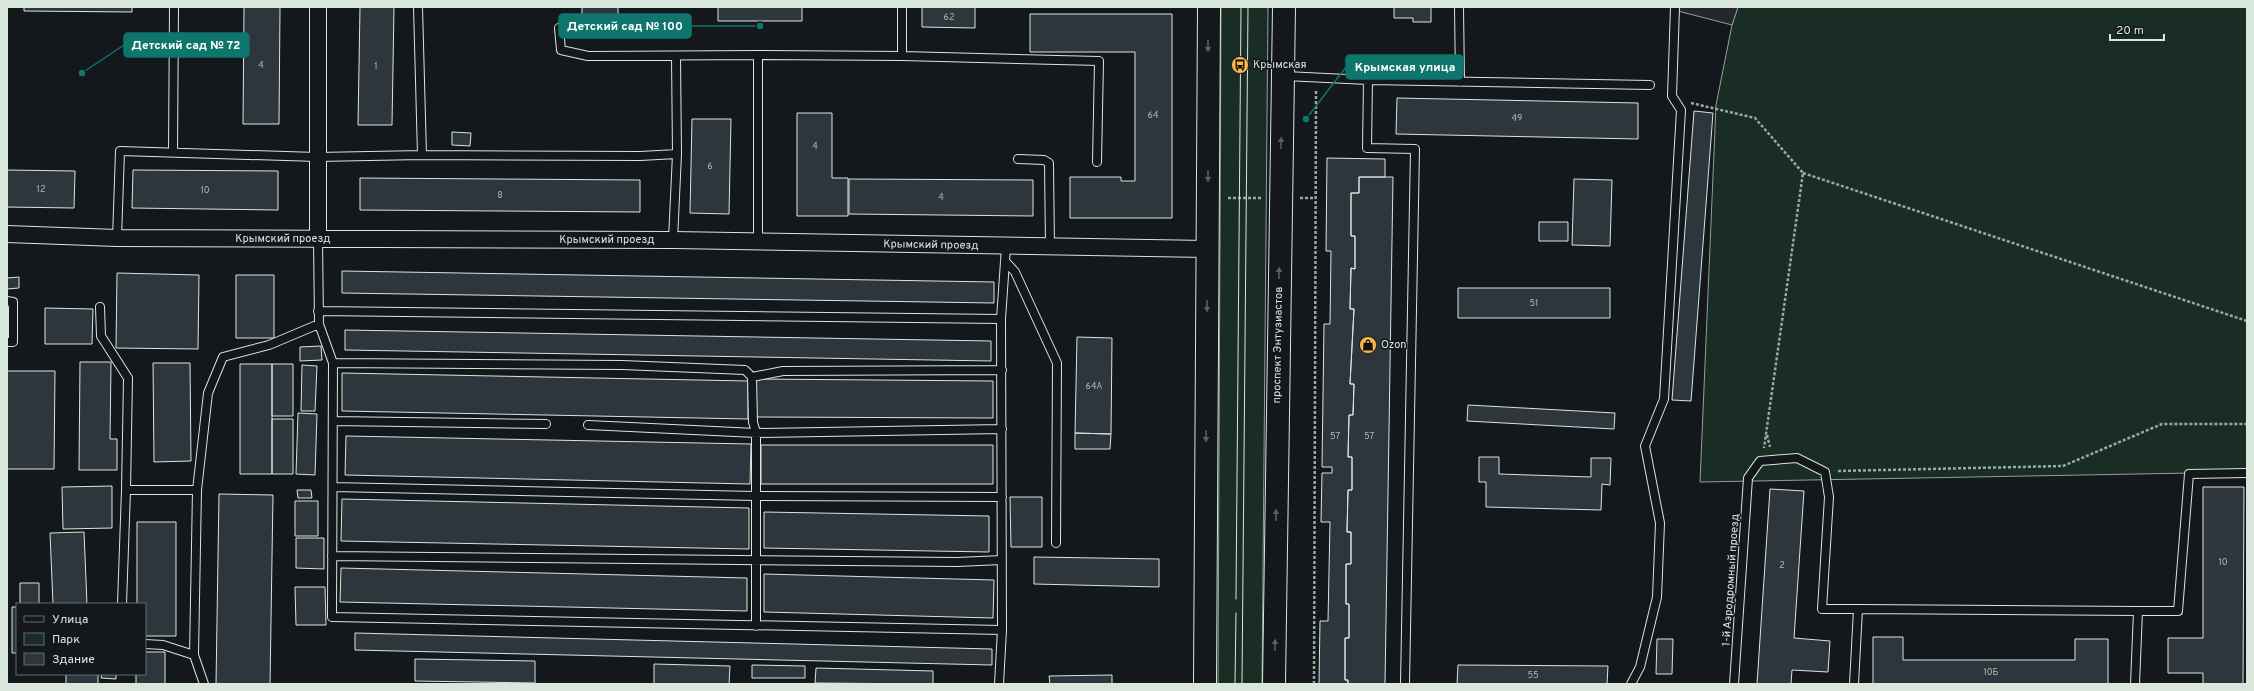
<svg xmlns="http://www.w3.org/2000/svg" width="2254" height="691" font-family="Overpass,sans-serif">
	<rect width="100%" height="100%" fill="#14181c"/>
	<path fill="#1a2d24" stroke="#939e99" d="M1221,7H1268L1262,684H1218Z
		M1738,7H2247V472L1700,482L1716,105L1732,25Z"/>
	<path fill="#24282b" stroke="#939e99" d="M1672,7H1738L1732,25L1674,10Z"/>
	<path fill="#2c363c" stroke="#d8e6dc" d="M24,7H132V12L24,11Z
		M244,7H280L279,124H243Z
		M360,7H394L392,125H358Z
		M582,7H618V19L582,18Z
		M718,7H802V21H718Z
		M922,7H975V28L922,27Z
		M1394,7H1431V22H1413V18H1394Z
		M1030,14H1172V218H1070V177H1121V181H1135V52H1030Z
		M1397,98L1638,103V139L1396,134Z
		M1694,111L1713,113L1691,401L1672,400Z
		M797,113H832V178H848V216H797Z
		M692,119H731L729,214L690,213Z
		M452,132L471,133L470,146L452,145Z
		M1327,158L1385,159V177H1359V193H1351V236H1355V269L1351,268L1350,309H1354L1350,384H1354L1353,415H1349L1348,457H1352V490H1348L1347,532H1351V564H1346V604H1349V638H1345V680H1348V684H1319L1320,621H1328L1330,522H1321L1322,473H1332V467H1322L1324,324H1330L1331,251H1326Z
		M7,170L75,171L74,208L7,207Z
		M133,170L278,171V210L132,208Z
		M1359,177H1393L1385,684H1348V680H1345V638H1349V604H1346V564H1351V532H1347L1348,490H1352V457H1348L1349,415H1353L1354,384H1350L1354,309H1350L1351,268L1355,269V236H1351V193H1359Z
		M360,178L640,180V212L360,210Z
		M849,179L1033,180V216L849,214Z
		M1574,179L1612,180L1610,246L1572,245Z
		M1539,222H1568V241H1539Z
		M342,271L994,282V303L342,293Z
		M117,273L199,275L198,349L116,348Z
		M236,275H274V338H236Z
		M19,277V288L7,289V278Z
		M1458,288H1610V318H1458Z
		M45,308L93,309L92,344H45Z
		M345,330L991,341V361L345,350Z
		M1077,337L1112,338L1111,434L1075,433Z
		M321,346L322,360L300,361V347Z
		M80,362H111L110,439H117V470H79Z
		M153,363H190L191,461L154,462Z
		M240,364H272V474H240Z
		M272,364H293V416H272Z
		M302,365L317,366L315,411H301Z
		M7,371H55L54,469H7Z
		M342,373L748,381V419L342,411Z
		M755,379L993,381V418L755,417Z
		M1468,405L1615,413L1614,429L1467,421Z
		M298,413L317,414L315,475L296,474Z
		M272,419H293V474H272Z
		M1075,433L1111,434L1110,449H1075Z
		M346,436L751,444L750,484L345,475Z
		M761,445H993V484H761Z
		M1479,457H1499V474L1591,477V458H1611L1610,485L1602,484L1601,510L1486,507V482H1479Z
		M112,486V528L63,529L62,487Z
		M2203,487H2244L2243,684H2203V673H2168V638H2203Z
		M1770,489L1804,491L1794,638L1830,641L1828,672L1792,670L1791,684H1757Z
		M297,490H311L312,498H298Z
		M219,494L273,495L270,684H216Z
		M1010,497H1042V547H1011Z
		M342,499L749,508V549L341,541Z
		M295,501H318V536H295Z
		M764,512L989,516V552L764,548Z
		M137,522H176V636H145V604H137Z
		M84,532L87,604H53L50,533Z
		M296,538H324V569L296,568Z
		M1034,557L1159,559V587L1034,584Z
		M341,568L747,578V611L340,602Z
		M764,574L994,580L993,618L764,612Z
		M20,583H39V604H20Z
		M295,587H325L326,625H296Z
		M12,607H17V653H12Z
		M355,633L992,649V665L355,650Z
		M1873,637H1903V660H2075V639H2108V684H1873Z
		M1657,639H1673L1672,674H1656Z
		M145,652H165V684H136V674H145Z
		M415,659L535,661V683L415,681Z
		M654,664L730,666L729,684H654Z
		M752,665L805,666V678H752Z
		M1458,665L1608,666L1607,684H1457Z
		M816,668L933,671V684L815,683Z
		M66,674H98V684H66Z
		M102,674H116V679L101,678Z
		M1112,675V684H1050L1049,676Z"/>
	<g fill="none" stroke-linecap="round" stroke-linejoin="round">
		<g stroke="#d8e6dc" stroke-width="10">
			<path id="service" d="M1459,7L1460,82
				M559,28L561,50L588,56L758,55
				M902,56L1099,61L1097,162
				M1285,76L1368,80L1650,85
				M1368,80L1367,148L1415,149L1405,684
				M173,152L174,7
				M422,155L640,156L677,154
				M1018,159L1044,160L1049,163L1050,248
				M117,238L120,151L317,157L422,155L418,7
				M318,239L319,324L333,363L332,617L1002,630L999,684
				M673,240L677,154L676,56
				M758,242V55L902,56V7
				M1005,261L1015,272L1057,363L1056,543
				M7,301L13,302V342H7
				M100,307L101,336L128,378L126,490
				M318,311L1001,319
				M333,363L622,365L745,370L752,377L753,422L756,433V626
				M752,377L783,371L1002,370
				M333,421L546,424
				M588,425L756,433L1002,429
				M333,487L756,496L1002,497
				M332,556L957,562L1002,560
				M122,604L126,490H197
				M1002,630L1001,319L1006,247
				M145,644L163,645L194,655
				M204,684L194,655L197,490L208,393L223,357L269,345L319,324
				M1631,684L1640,667L1657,597L1660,523L1645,446L1664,399L1681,110L1672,96L1675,7
				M1734,684L1748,478L1760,461L1797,458L1825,472L1829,497L1822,609H1858
				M1854,684L1858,609L2138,611
				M2135,684L2138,611H2178L2189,474L2247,473"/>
		</g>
		<g stroke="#d8e6dc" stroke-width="18">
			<path id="minor" d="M318,7V239
				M7,234L117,238L673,240L1207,249"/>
		</g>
		<g stroke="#d8e6dc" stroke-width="24">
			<path id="secondary" d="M1205,684L1209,7
				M1274,684L1284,7"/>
		</g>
		<path stroke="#9da8a2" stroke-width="2.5" stroke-dasharray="3 2" stroke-linecap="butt" d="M1691,103L1755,118L1803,173L1764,448
			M1803,173L2247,321
			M1228,198H1261
			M1300,198H1316
			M1767,435L1770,447
			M1838,471L2063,466L2162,424H2247
			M1314,684L1316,90"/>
		<use href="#service" stroke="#14181c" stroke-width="8"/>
		<use href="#minor" stroke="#14181c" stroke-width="16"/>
		<use href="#secondary" stroke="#14181c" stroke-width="22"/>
		<path stroke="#d8e6dc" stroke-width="1" d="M1236,599L1241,7
			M1235,684L1236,613
			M1242,684L1248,7"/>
	</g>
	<defs><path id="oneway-solid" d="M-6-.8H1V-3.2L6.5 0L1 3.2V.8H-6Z"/></defs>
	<g fill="#59605f">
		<use href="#oneway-solid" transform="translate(1208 46) rotate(90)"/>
		<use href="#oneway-solid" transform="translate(1281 143) rotate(-89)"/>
		<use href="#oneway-solid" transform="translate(1208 176) rotate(90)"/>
		<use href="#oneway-solid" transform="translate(1279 273) rotate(-89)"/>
		<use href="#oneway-solid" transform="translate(1207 306) rotate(90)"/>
		<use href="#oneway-solid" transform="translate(1206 436) rotate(90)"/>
		<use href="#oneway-solid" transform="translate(1276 515) rotate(-89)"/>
		<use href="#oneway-solid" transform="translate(1275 645) rotate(-89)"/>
	</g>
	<defs>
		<g id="bus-disc" transform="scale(0.9)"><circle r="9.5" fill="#ffb74d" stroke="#14181c"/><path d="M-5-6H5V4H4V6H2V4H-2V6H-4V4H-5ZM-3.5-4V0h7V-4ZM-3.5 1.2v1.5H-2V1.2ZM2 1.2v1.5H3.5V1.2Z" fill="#111"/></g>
		<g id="shop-disc" transform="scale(0.9)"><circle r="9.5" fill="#ffb74d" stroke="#14181c"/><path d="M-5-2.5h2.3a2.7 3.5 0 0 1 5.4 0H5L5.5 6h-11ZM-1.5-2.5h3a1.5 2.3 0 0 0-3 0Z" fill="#111"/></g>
	</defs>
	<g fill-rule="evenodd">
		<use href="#bus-disc" x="1240" y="65"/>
		<use href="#shop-disc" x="1368" y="345"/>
	</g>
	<g text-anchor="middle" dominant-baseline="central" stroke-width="3" stroke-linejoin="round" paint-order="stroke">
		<g font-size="9" fill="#adbab4">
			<text x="949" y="17">62</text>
			<text x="261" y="65">4</text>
			<text x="376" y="66">1</text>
			<text x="1153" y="115">64</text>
			<text x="1517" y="118">49</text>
			<text x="815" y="146">4</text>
			<text x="710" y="166">6</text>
			<text x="41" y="189">12</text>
			<text x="205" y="190">10</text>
			<text x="500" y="195">8</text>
			<text x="941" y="197">4</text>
			<text x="1534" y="303">51</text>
			<text x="1094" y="386">64А</text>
			<text x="1335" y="436">57</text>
			<text x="1369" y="436">57</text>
			<text x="2223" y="562">10</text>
			<text x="1782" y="565">2</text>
			<text x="1991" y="672">10Б</text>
			<text x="1533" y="675">55</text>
		</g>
		<g font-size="11" fill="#d8e6dc" stroke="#14181c" text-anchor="start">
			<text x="1253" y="65">Крымская</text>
			<text x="1381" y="345">Ozon</text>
		</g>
		<g font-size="11" fill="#d8e6dc" stroke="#14181c">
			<text x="283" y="239">Крымский проезд</text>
			<text x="607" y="240">Крымский проезд</text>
			<text transform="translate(931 245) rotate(1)">Крымский проезд</text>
			<text transform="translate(1278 345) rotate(-89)">проспект Энтузиастов</text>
			<text transform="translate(1731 580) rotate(-86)">1-й Аэродромный проезд</text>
		</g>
	</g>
	<path fill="none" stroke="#0f766e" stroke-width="1.5" d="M760 26L691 26M82 73L124 45M1306 119L1346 67"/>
	<g fill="#0f766e" stroke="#14181c" stroke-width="1.5">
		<circle cx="760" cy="26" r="4"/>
		<circle cx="82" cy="73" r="4"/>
		<circle cx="1306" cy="119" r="4"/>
	</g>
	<g fill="#0f766e" stroke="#0f766e" stroke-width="1.5">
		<rect x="559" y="14" width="132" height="24" rx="4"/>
		<rect x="124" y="33" width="125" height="24" rx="4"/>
		<rect x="1346" y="55" width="117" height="24" rx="4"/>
	</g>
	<g font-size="12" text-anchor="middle" font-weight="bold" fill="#fff">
		<text x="625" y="30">Детский сад № 100</text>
		<text x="186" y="49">Детский сад № 72</text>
		<text x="1405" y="71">Крымская улица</text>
	</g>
	<rect width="2254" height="691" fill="none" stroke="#d8e6dc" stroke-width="16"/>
	<rect x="16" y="603" width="130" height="72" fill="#14181c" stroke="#626a69"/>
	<rect x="24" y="616" width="20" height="6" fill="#14181c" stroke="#626a69"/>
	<text x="52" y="623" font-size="12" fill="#d8e6dc">Улица</text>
	<rect x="24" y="633" width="20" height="12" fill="#1a2d24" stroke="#626a69"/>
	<text x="52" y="643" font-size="12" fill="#d8e6dc">Парк</text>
	<rect x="24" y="653" width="20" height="12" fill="#2c363c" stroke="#626a69"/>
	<text x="52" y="663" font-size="12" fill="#d8e6dc">Здание</text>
	<path d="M2110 34v6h54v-6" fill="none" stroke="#d8e6dc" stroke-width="2"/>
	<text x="2116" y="34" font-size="12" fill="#d8e6dc" stroke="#14181c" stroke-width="3" paint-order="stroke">20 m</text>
</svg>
